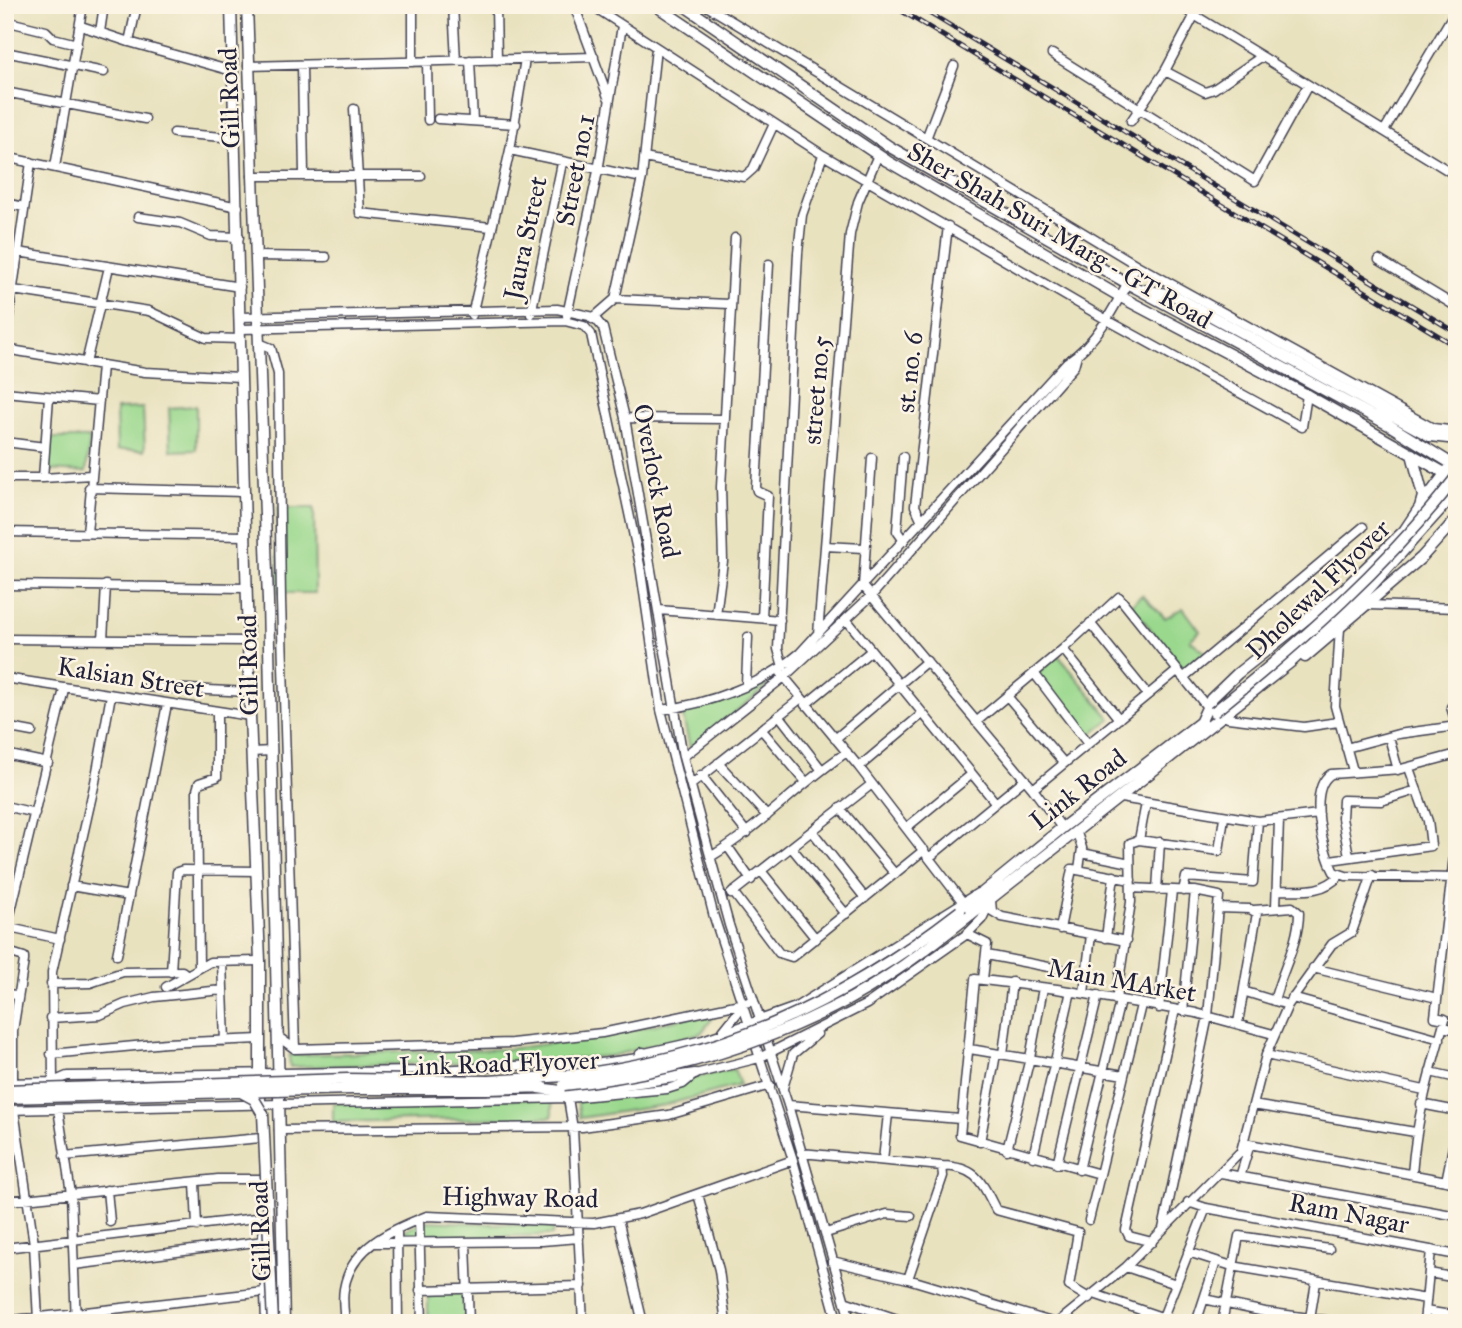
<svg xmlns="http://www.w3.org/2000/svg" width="1462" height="1328" font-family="'IM FELL Great Primer',serif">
	<rect width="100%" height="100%" fill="#fcf5e5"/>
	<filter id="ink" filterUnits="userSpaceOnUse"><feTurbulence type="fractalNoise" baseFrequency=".0143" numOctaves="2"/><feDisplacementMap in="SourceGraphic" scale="14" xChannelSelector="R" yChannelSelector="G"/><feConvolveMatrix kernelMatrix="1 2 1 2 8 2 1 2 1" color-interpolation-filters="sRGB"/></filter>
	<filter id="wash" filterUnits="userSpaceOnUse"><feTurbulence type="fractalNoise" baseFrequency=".00686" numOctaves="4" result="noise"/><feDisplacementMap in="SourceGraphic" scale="28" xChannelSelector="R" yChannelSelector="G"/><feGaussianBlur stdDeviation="1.57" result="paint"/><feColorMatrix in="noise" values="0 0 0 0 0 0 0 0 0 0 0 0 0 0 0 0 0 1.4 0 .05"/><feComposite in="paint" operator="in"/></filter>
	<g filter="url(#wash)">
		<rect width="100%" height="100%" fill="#e9e2bf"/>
		<path fill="#9ad88d" stroke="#5e7d64" stroke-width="2" d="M196,406V450L171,451L169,408Z
			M143,408L145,450H117L116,409Z
			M49,438H90L86,472L46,470Z
			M278,508H314L315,593H278Z
			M1142,595L1165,618L1183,608L1200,631L1190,640L1206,653L1183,669L1131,605Z
			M1058,655L1111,719L1088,737L1033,677Z
			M772,683L690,748L682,712Z
			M704,1013L714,1016L701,1033L611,1056L553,1060L290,1067L289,1055L508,1049L606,1036Z
			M734,1069L740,1085L665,1105L580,1118L577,1098L662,1085Z
			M552,1098V1117L333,1122V1103Z
			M425,1221L555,1226L552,1235L399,1239L403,1231Z
			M464,1288L466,1318L428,1322V1291Z"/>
	</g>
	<g filter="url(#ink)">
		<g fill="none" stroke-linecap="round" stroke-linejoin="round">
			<g stroke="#403f4f" stroke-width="11">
				<path id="minor" d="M413,5V62
					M453,5L456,61
					M496,5L497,60
					M574,5L608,97
					M591,5L823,155L1107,320L1302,427L1307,395
					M1178,5L1457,176
					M5,21L46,31L53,38L77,44
					M81,26L129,42L232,71
					M100,32L104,5
					M129,42L137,5
					M5,52L104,72
					M1052,54L1255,181L1308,85
					M470,60L473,121
					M427,61L428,120
					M302,65L304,174
					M248,66L594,57
					M1165,71L1205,92L1214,89L1261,57
					M5,92L145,119
					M354,109L360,213L491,227
					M5,114L9,93
					M438,119L516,124
					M1131,121L1165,71L1200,5
					M1384,131L1457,8
					M174,133L235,138
					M927,136L954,66
					M510,150L525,59
					M5,157L238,207
					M644,158L744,177L753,169L774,124
					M55,167L83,5
					M252,176H421
					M5,203L24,207
					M138,217L180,223L211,236L239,237
					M18,252L240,287
					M256,256L326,257
					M1379,260L1457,307
					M1137,265L1433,428L1457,431
					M5,266L16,268
					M13,290L149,311L206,338L240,339
					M615,299L729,304
					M531,314L562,163
					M472,315L510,150L642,178
					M567,315L598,171L622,26
					M240,317L557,309L594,317L603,328L625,418L683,757L729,925L788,1105L851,1323
					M592,319L615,299L642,178L656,48
					M240,329L565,321L584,326L591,334L640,565L661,710L682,792L714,917L793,1160L838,1323
					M5,343L31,162
					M259,343L271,348L278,374L281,601L295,1049
					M5,349L145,372L240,377
					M86,363L109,267
					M5,392L99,401
					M49,397L43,478L91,475
					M625,418L725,419
					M5,442L45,447
					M903,457L897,531L904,541
					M872,458L863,586L1033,789L1062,828
					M5,478H43
					M89,488L244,492
					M922,521L915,506L948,226
					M5,532L246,536
					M87,533L102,366
					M825,546L864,548
					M5,585L247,588
					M1369,605L1457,608
					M659,610L780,620
					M716,615L723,561L721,487L735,238
					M762,618L768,496L757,491L756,487L769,264
					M846,619L995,802
					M1090,623L1148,695
					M1340,628L1335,706L1353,771
					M818,634L850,234L858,202L878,155
					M5,639L248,641
					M103,640L106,585
					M1063,649L1119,719
					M783,667L778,649L798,253L802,215L823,155
					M781,673L859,767L962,901
					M1034,673L1088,744
					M5,678L250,716
					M1183,678L1363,527
					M746,684L748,637
					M147,687L249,692
					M1007,696L1064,763
					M805,705L871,651
					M1451,707L1457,726
					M661,710C708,704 764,684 800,653L1067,362C1100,341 1119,298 1137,265L705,5
					M779,715L821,769
					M1228,718L1304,727L1338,722
					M976,722L1063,649L1119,597L1207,707
					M5,727L32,732
					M761,729L806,782
					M1389,737L1398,770
					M835,739L927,661
					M1346,748L1398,734L1457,726
					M251,752L272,751
					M5,754L48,763
					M1457,754L1401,769L1331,774C1307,789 1323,851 1334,872L1346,876L1457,878
					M683,757L784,677L872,595L1074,366L1077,355
					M718,763L767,816
					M859,767L922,714
					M701,775L747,833
					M1457,777V810
					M692,784L800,699
					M1033,789L1177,671
					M1121,798L1258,821L1319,814
					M5,806L35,813
					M840,808L895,874
					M906,828L972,774
					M812,831L865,898
					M1077,833L1082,848L1079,869
					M1139,840L1146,803
					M728,847L751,880
					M791,847L846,914
					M1082,853L1130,863
					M712,856C761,826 799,784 847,752
					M1349,856L1342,818L1343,800L1381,801L1417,790
					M930,857L1025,779
					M1330,860L1431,846L1428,821L1409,768
					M762,872L816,939
					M71,886L129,896
					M1131,888L1195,891L1219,896L1208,1016L1163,1229
					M1157,890L1160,842
					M1277,890C1300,890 1323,894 1340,875
					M1183,891L1186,877L1253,882L1258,821
					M733,892L779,953L792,957L924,850
					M731,894L872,784
					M991,901L992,911L1002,917L1126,941
					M1276,907L1279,820
					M1218,908L1250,909L1257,913L1238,1023
					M1254,910L1292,907L1299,913C1299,943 1281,972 1274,1001
					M10,915L64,689
					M5,927L60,939
					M1060,929L1072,869L1131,880
					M967,934L987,944L983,979
					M1106,938L1114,876
					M5,951L24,957V961L13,1031V1083
					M117,955L167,704
					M987,955L1064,970
					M222,962L225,1041
					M199,968L197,790L199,783L217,777V712
					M1313,968L1437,998
					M171,972L177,872L183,870L256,871
					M51,984L90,983L123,972L182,971L186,974
					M166,987L210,962L260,961
					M1246,992L1288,1005
					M1084,993L1091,935
					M5,994L18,995
					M1292,998L1440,1039
					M1116,1000L1131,902L1130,843L1139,840L1219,851L1224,817
					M1159,1008L1172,891
					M1183,1011L1195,891
					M50,1018L100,1015L125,1004L154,997L222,990
					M1443,1027L1457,1030
					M723,1031L743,1006
					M277,1036L295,1049L512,1043L602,1033L754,1001
					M970,1049L1124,1075
					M51,1054L166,1043L260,1039
					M640,1054L703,1040L796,1007L978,893
					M1003,1054L1012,982
					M1266,1055L1424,1090
					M1430,1072L1457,1078
					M53,1082L52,972L95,782L111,695
					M5,1083L53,1082L67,1076L418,1071L571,1063
					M783,1088L793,1054L817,1034
					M568,1098L573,1129L583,1323
					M1421,1104L1457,1111
					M788,1105L960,1119
					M1253,1105L1415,1132
					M58,1109L71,1194L76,1323
					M5,1110L568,1098L667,1089L683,1084L695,1074L759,1058L867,1004L967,934L982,919L991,900
					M14,1110L34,1244L38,1320
					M279,1130L582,1127L669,1115L770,1085
					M980,1142L996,1054
					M1244,1143L1457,1183
					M1007,1150L1030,1058L1043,988
					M801,1153L942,1166L943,1176L908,1279
					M64,1156L261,1138
					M1033,1157L1071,991
					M883,1160L888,1114
					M1057,1164L1098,995
					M942,1166C977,1167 981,1181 996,1210L1078,1232L1069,1286L1089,1298
					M1079,1170L1120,1001
					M1221,1173L1457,1216
					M1100,1174L960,1135L975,979L1057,989L1196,1013L1273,1034
					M1412,1174C1416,1120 1430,1071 1445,1019L1435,1017L1457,831
					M1240,1177L1250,1144
					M1446,1181L1457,1127
					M195,1182L197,1226
					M107,1190L110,1222
					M698,1194L719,1270L726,1323
					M5,1201L218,1179H262
					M1188,1202L1206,1208L1457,1255
					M419,1219L422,1323
					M618,1219L643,1323
					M1089,1220L1141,1005
					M397,1229L398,1323
					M826,1233L887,1214L911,1216
					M1152,1242L1129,1236L1126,1230L1175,1010
					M375,1243L542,1241L579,1238
					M466,1243L469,1323
					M5,1248L264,1217
					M1188,1252L1232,1266L1426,1299
					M832,1261L908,1279L1055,1323
					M74,1265L264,1241
					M1126,1267L1176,1284L1206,1208
					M1429,1273L1457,1278
					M420,1290L582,1286
					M1094,1294L1176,1322
					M1204,1299L1265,1312L1346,1323
					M847,1302L909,1323
					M1425,1311L1457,1316
					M1163,1317L1176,1284
					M1310,1318L1316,1282
					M5,1321L265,1292
					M345,1323C344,1312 342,1300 344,1289C351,1247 391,1230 427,1216L594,1223L640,1214L793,1160
					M1057,1323L1126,1267L1241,1151L1266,1055L1288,1005L1332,944L1352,932L1372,875
					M1196,1323L1216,1262
					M1222,1323L1239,1236L1329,1249
					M1424,1323L1431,1250"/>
			</g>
			<g stroke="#403f4f" stroke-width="13">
				<path id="major" d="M231,5L250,716L260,961V1110
					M247,5L268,601L284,1323
					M655,5L887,161L1119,296L1307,395L1457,480
					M683,5L890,147L1127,283L1389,425L1457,467
					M1143,290L1173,295L1430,436L1457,439
					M1421,506L1448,470
					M1305,657L1421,558L1457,518
					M1200,723L1211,699L1238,673L1343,590L1404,531L1420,507L1423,496L1412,454
					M960,911L1062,828L1202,721
					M970,915L1292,661L1358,601L1457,491
					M543,1078L557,1070L638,1059L643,1053
					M489,1081L565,1076
					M100,1083L130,1080L138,1076
					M538,1088L569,1092L695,1074
					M488,1089L543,1087
					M264,1234L267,1323"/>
			</g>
			<use href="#minor" stroke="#fff" stroke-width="8"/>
			<use href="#major" stroke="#fff" stroke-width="10"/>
			<g stroke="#22223b" stroke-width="5">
				<path id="rail" d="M892,5L1457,347
					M916,5L1457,333"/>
			</g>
			<use href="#rail" stroke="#fcf5e5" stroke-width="2.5" stroke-dasharray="8" stroke-linecap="butt"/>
			<g stroke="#403f4f" stroke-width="13" stroke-linecap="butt">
				<path id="major-bridge" d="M1214,712C1302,641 1388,566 1457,476
					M565,1076C722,1058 836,1007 960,911
					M564,1085C657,1075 751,1049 834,1007C883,983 927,949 970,915
					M5,1090L347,1079L489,1081
					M241,1092L254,1099L263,1114L273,1323
					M5,1098L353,1089H488"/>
			</g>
			<use href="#major-bridge" stroke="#fff" stroke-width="10"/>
		</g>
	</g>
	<g text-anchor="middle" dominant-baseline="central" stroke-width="5" stroke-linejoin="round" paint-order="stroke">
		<g font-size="26" fill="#22223b" stroke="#fcf5e5">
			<text transform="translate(229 98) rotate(-92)">Gill Road</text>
			<text transform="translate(575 170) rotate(-79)">Street no.1</text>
			<text transform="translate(1060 235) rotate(30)">Sher Shah Suri Marg - GT Road</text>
			<text transform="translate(525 238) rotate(-78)">Jaura Street</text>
			<text transform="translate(909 372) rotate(-84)">st. no. 6</text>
			<text transform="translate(816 390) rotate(-85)">street no.5</text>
			<text transform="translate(657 481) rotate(79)">Overlock Road</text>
			<text transform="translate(1318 589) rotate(-44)">Dholewal Flyover</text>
			<text transform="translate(248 665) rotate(-91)">Gill Road</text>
			<text transform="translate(131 677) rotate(9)">Kalsian Street</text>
			<text transform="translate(1078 789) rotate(-38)">Link Road</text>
			<text transform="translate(1122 980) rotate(10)">Main MArket</text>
			<text transform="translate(499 1063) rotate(-2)">Link Road Flyover</text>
			<text transform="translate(520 1197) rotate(1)">Highway Road</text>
			<text transform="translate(1349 1213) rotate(11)">Ram Nagar</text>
			<text transform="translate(260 1231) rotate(-92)">Gill Road</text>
		</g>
	</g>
	<rect width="1462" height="1328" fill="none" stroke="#fcf5e5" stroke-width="28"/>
</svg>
